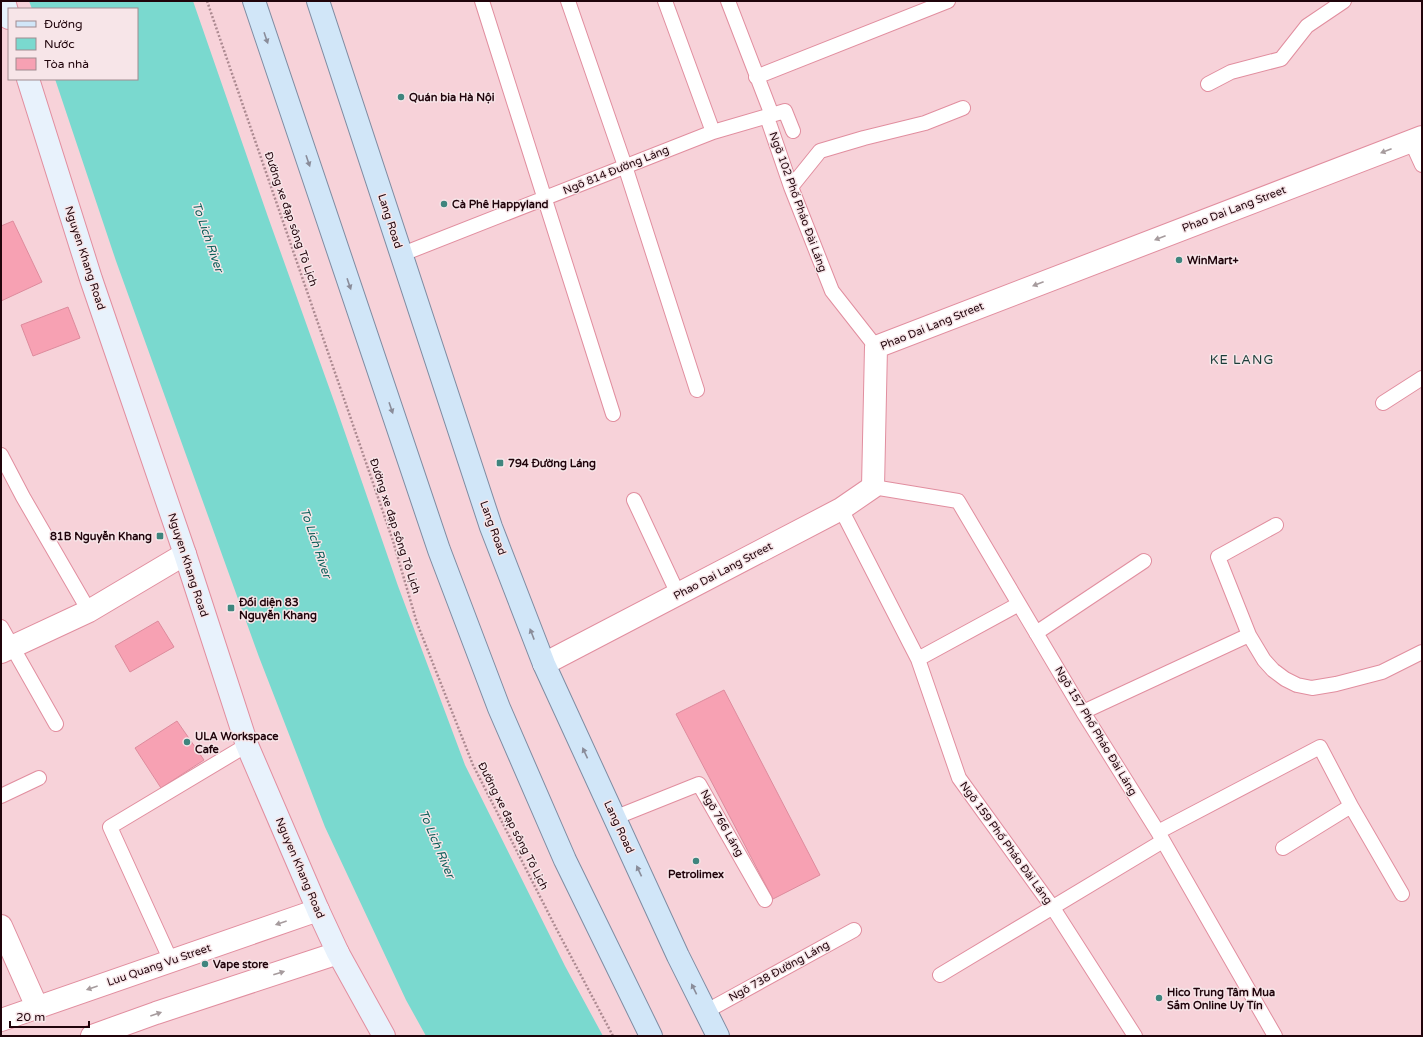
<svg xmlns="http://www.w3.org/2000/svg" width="1423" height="1037" font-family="'Varela Round',sans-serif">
	<rect width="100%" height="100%" fill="#f7d2d9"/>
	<path fill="#7ad9cf" d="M29,1H193L268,217L335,404L398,586L465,765L565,966L603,1036H426L406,1000L325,827L259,657L116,261L55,79H137V9H32Z"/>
	<path fill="#f7a1b3" stroke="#de8b9d" d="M13,221L42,282L1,301V226Z
		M68,307L80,338L33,356L21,325Z
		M158,621L174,647L130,672L115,646Z
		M724,690L820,875L773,899L676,714Z
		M177,721L204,760L161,788L135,748Z"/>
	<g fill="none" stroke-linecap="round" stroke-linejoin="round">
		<g stroke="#e18e9f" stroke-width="16">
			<path id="lane" d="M482,1L613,414
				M568,1L625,166L697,390
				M665,1L713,132
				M728,1L770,110L767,117L791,187L832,291L876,347
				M756,77L948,1
				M1208,84L1231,72L1281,59L1307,26L1344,1
				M1411,141L1422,165
				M791,187L820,151L864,138L925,123L963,108
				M400,255L713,132L785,111L793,131
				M1383,403L1422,378
				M1,455L23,497L89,611
				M873,487L958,501L1083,712L1158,832L1275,1036
				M634,500L678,594
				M841,509L918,659L959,778L1053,908L1135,1036
				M1,627L56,724
				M1036,633L1144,561
				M1249,635L1218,557L1276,525
				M918,659L1019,604
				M1083,712L1249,635L1264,660L1273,670L1285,679L1297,685L1312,688L1336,684L1382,672L1422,652
				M1,796L39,778
				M614,818L699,784L765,900
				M1158,832L1320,747L1351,806L1402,894
				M1283,848L1351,806
				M171,961L110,827L247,745
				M940,975L1163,841
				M705,1012L854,930"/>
		</g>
		<g stroke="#e18e9f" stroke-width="24">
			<path id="street" d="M1,652L89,611L185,554
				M544,664L841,509L873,487L876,347L1422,137
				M1,926L37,1007
				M1,1020L318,910
				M92,1036L156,1013L338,953"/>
		</g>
		<g stroke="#e18e9f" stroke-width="24">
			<path id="secondary" d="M4,1L9,18
				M28,79L91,279L185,554L247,745L318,910L338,953L384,1036"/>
		</g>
		<g stroke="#7f8ca2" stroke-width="24">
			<path id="primary" d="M254,1L439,550L499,708L565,860L651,1036
				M318,1L491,527L544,664L678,956L718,1036"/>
		</g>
		<path stroke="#ac8a91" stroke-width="2.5" stroke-dasharray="2 2" stroke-linecap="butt" d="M207,1L393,541L417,623L473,765L557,930L613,1036"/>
		<use href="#lane" stroke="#fff" stroke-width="14"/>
		<use href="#street" stroke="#fff" stroke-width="22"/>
		<use href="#secondary" stroke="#e8f2fc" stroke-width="22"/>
		<use href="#primary" stroke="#d1e6f8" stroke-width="22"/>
	</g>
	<defs><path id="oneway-solid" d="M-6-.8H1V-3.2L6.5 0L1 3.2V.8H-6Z"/></defs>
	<g fill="#8a8c99">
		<use href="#oneway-solid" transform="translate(266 38) rotate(71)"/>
		<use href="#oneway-solid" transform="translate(308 161) rotate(71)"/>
		<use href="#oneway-solid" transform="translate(349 284) rotate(71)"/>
		<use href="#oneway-solid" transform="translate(391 408) rotate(71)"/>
		<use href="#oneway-solid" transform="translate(532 634) rotate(-111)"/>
		<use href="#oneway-solid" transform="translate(585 753) rotate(-115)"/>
		<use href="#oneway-solid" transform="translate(639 871) rotate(-115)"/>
		<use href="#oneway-solid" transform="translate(694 989) rotate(-116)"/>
	</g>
	<g fill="#a69b9d">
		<use href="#oneway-solid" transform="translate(1386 151) rotate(159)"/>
		<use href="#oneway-solid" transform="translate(1160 238) rotate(159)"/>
		<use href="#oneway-solid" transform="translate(1038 284) rotate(159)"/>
		<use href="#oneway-solid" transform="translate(281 923) rotate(161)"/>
		<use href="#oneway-solid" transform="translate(279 973) rotate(-18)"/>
		<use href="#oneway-solid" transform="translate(92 988) rotate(161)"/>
		<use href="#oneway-solid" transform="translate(156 1014) rotate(-19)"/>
	</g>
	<g fill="#3f857e" stroke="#f7e5e8" stroke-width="1.5">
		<circle cx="401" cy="97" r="4"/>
		<circle cx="444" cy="204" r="4"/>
		<circle cx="1179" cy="260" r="4"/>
		<rect x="496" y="459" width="8" height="8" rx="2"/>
		<rect x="156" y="532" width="8" height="8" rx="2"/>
		<rect x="227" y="604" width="8" height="8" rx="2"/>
		<circle cx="187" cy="742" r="4"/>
		<circle cx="696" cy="861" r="4"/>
		<circle cx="205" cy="964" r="4"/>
		<circle cx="1159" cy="998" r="4"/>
	</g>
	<g text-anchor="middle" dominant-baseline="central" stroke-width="3" stroke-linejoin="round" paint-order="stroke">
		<g font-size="11" font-weight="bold" fill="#20040b" stroke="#f7e5e8" text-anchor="start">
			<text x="409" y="97">Quán bia Hà Nội</text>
			<text x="452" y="204">Cà Phê Happyland</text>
			<text x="1187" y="260">WinMart+</text>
			<text x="508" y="463">794 Đường Láng</text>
			<text x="152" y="536" text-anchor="end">81B Nguyễn Khang</text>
			<text x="239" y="602">Đối diện 83<tspan x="239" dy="13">Nguyễn Khang</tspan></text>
			<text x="195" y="736">ULA Workspace<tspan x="195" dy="13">Cafe</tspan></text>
			<text x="696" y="874" text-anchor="middle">Petrolimex</text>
			<text x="213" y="964">Vape store</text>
			<text x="1167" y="992">Hico Trung Tâm Mua<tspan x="1167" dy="13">Sắm Online Uy Tín</tspan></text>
		</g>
		<g font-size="11" fill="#20040b" stroke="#f7e5e8">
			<text transform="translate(616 170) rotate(-22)">Ngõ 814 Đường Láng</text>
			<text transform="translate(798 202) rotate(70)">Ngõ 102 Phố Pháo Đài Láng</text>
			<text transform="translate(1234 209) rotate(-21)">Phao Dai Lang Street</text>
			<text transform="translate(291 219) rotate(71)">Đường xe đạp sông Tô Lịch</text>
			<text transform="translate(390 221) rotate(72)">Lang Road</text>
			<text transform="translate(85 258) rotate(72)">Nguyen Khang Road</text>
			<text transform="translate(932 326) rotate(-22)">Phao Dai Lang Street</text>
			<text transform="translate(395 526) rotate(72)">Đường xe đạp sông Tô Lịch</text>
			<text transform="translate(493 528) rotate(70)">Lang Road</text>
			<text transform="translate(188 565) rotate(72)">Nguyen Khang Road</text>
			<text transform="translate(723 571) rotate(-28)">Phao Dai Lang Street</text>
			<text transform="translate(1096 731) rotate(59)">Ngõ 157 Phố Pháo Đài Láng</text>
			<text transform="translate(722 823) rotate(60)">Ngõ 766 Láng</text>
			<text transform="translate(513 826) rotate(63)">Đường xe đạp sông Tô Lịch</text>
			<text transform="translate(619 827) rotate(65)">Lang Road</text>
			<text transform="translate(1006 843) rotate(54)">Ngõ 159 Phố Pháo Đài Láng</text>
			<text transform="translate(300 868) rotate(67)">Nguyen Khang Road</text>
			<text transform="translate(159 965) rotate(-19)">Luu Quang Vu Street</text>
			<text transform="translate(779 971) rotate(-29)">Ngõ 738 Đường Láng</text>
		</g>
		<g font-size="12" font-style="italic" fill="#0a5e58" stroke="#f7e5e8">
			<text transform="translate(208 237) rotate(71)">To Lich River</text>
			<text transform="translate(316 543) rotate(71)">To Lich River</text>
			<text transform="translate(437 844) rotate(67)">To Lich River</text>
		</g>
		<g font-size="13" letter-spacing="1" fill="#1b3d39" stroke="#f7e5e8">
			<text x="1242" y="360">KE LANG</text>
		</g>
	</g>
	<rect width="1423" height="1037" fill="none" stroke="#20040b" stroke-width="4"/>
	<rect x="8" y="8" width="130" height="72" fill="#f7e5e8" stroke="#a18b90"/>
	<rect x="16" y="21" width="20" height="6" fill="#d1e6f8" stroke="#a18b90"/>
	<text x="44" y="28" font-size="12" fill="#20040b">Đường</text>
	<rect x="16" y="38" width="20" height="12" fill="#7ad9cf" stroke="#a18b90"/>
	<text x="44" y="48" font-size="12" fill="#20040b">Nước</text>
	<rect x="16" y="58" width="20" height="12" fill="#f7a1b3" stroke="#a18b90"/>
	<text x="44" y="68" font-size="12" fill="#20040b">Tòa nhà</text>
	<path d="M10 1021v6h79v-6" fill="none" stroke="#20040b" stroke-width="2"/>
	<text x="16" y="1021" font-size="12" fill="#20040b" stroke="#f7e5e8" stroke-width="3" paint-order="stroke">20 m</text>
</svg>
